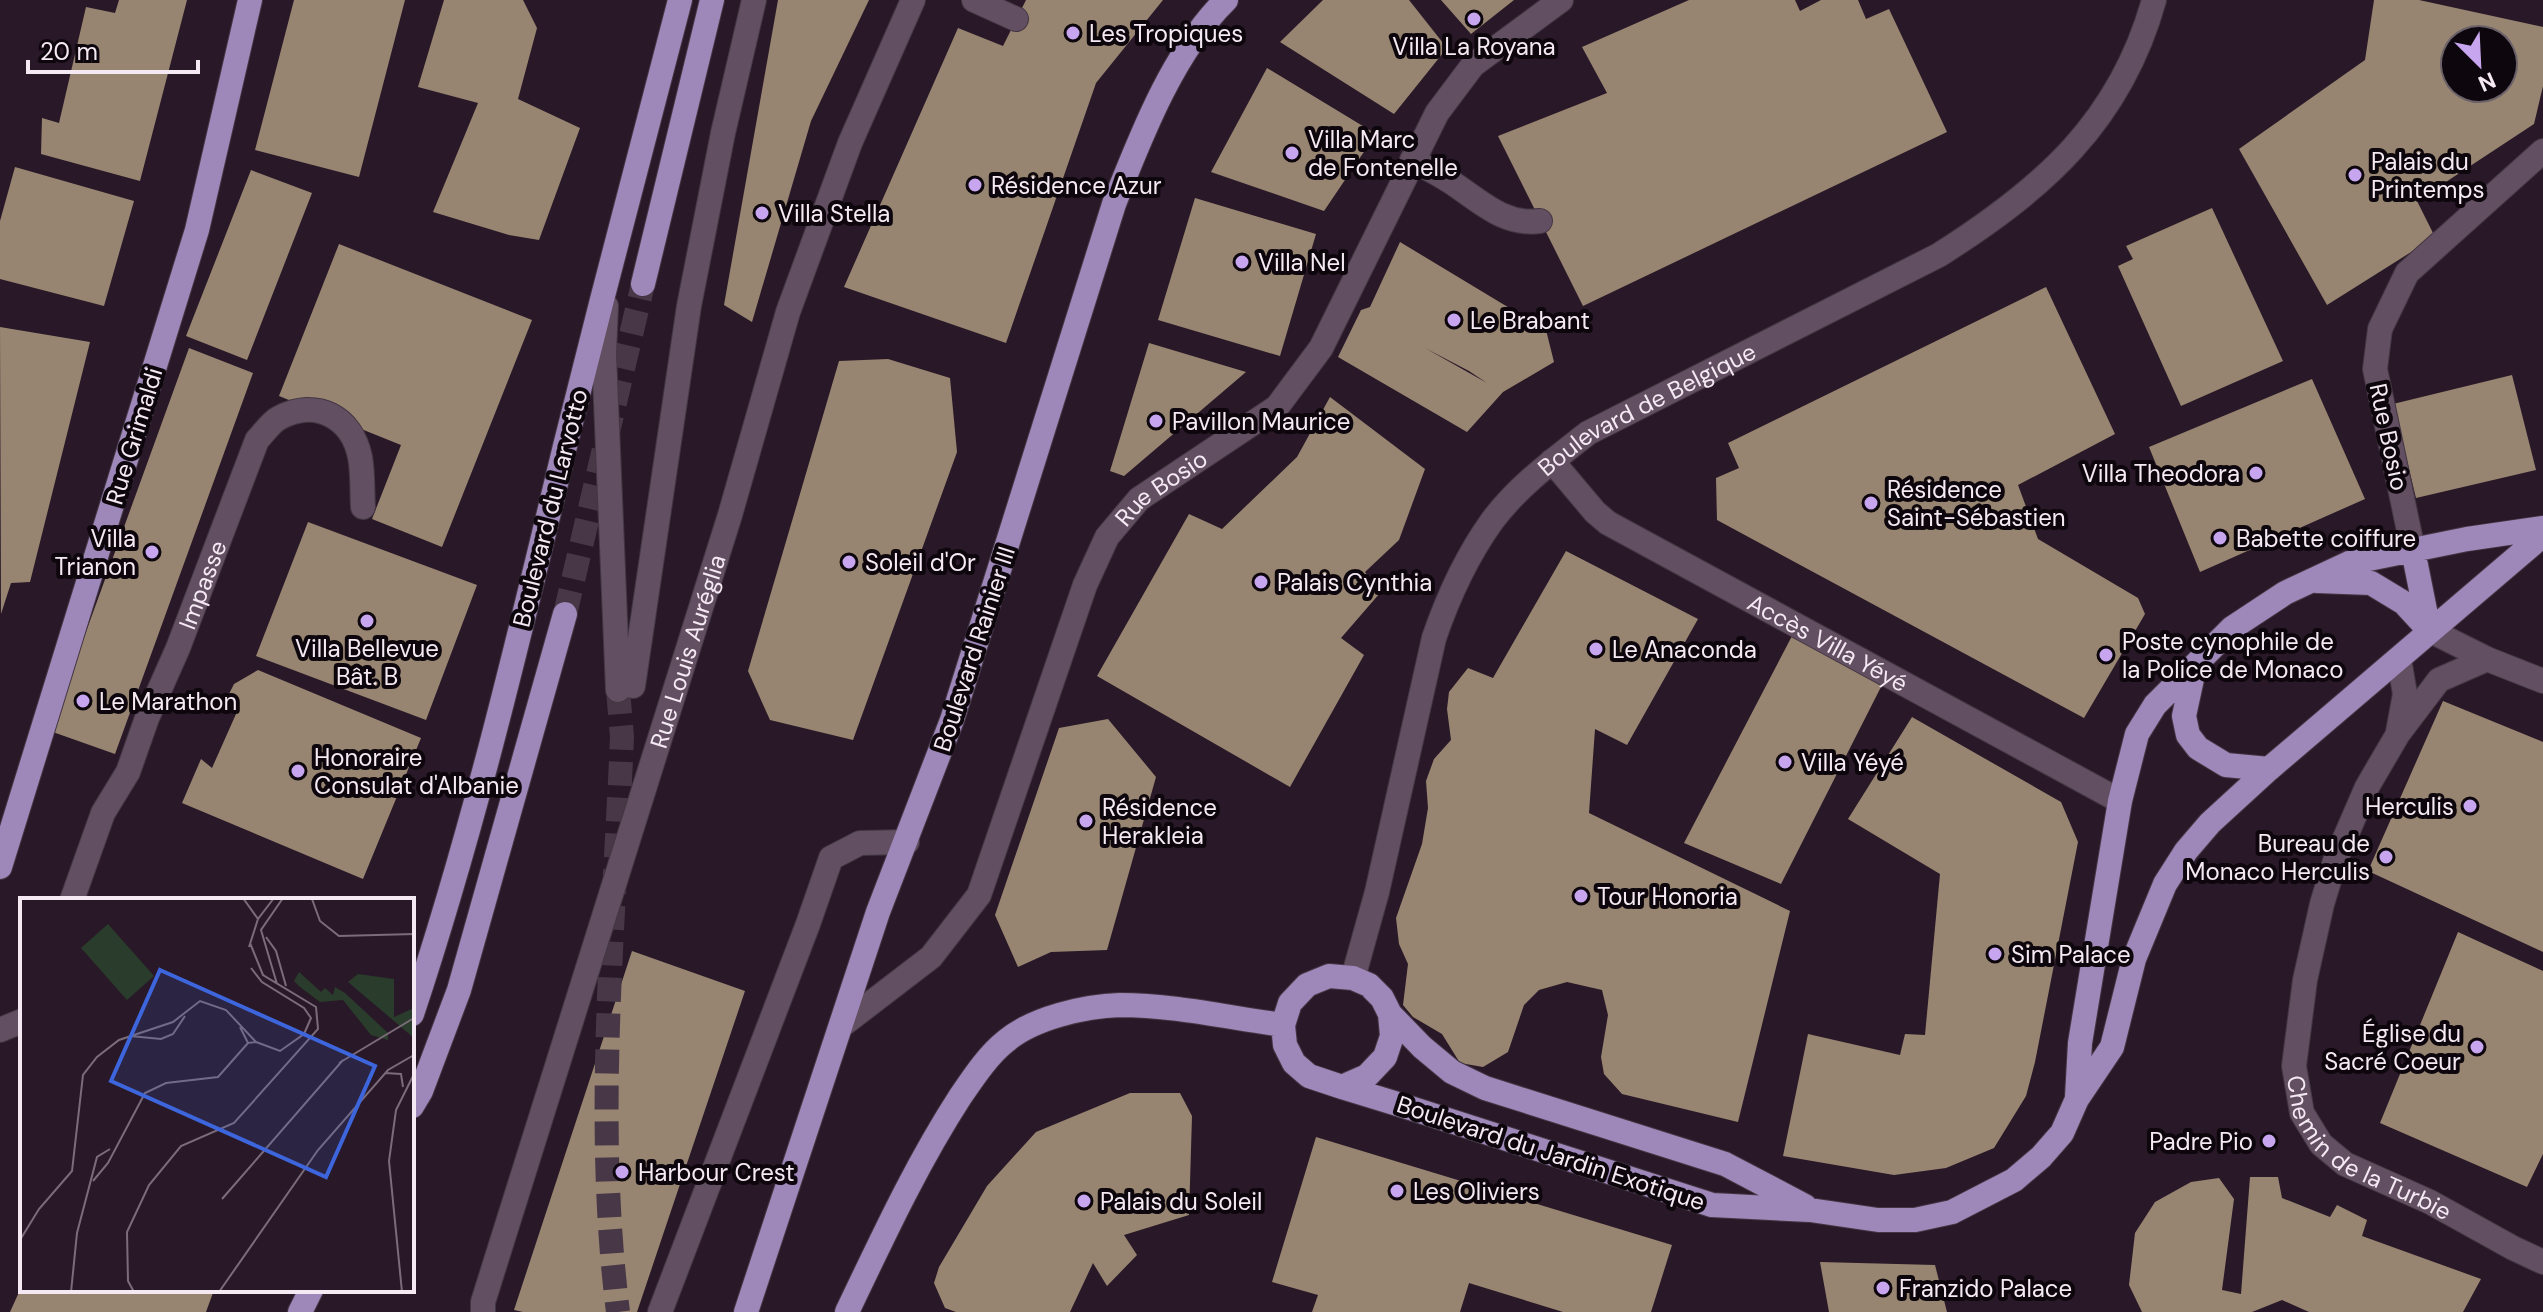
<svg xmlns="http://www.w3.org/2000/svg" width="2543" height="1312" font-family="'DM Sans',sans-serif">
	<rect width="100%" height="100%" fill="#291928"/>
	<path fill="#988571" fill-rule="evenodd" d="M119,0H187L140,181L41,154L42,118L59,123L86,7L115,13Z
		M294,0H405L359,177L255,150Z
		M444,0H523L537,28L518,99L580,128L539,240L509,235L433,212L478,103L418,87Z
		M778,0H869L811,121L752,322L724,305Z
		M1026,0H1163L1096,83L1006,343L844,287L958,28L1003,46Z
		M1323,0H1409L1447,48L1394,114L1280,42Z
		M1441,0H1514L1471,34Z
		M1689,0H1795L1800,11L1821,0H1858L1866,19L1889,9L1947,132L1583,306L1498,136L1607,93L1582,47Z
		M2374,0H2419L2543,27V86L2534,124L2417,201L2435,237L2327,305L2239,149L2365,60ZM2455,40H2503V88H2455Z
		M1267,68L1376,134L1324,211L1211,172Z
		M15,167L134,201L104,306L0,279V221Z
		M251,170L312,193L247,360L186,336Z
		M1195,198L1316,234L1280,356L1158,320Z
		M2212,208L2283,361L2181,406L2118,266L2133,259L2126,246Z
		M1400,242L1546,330L1554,362L1503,392L1467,432L1338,357L1361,310L1370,307ZM1425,348L1469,371L1487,383Z
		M339,244L532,320L442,547L372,519L401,445L279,396Z
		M2046,287L2115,434L2018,485L2038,539L2138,598L2145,614L2084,718L1717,520L1716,478L1739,468L1728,443Z
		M0,327L90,342L30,582L11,583L1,614Z
		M1149,343L1246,372L1124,476L1110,471Z
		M189,348L253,373L115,754L50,731Z
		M888,359L950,378L957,452L853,740L770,720L748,671L839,361Z
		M2512,375L2536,470L2416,498L2393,404Z
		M2312,379L2365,499L2200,572L2149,447Z
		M1330,397L1425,469L1399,540L1365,572L1380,593L1341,638L1364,655L1290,787L1097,676L1189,514L1222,529L1297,457Z
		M308,522L477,585L426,720L256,656Z
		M1566,551L1698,619L1627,745L1595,729L1589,813L1790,911L1738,1122L1622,1094L1604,1074L1601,1057L1608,1015L1602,990L1567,982L1539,990L1524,1005L1508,1052L1483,1067L1460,1063L1442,1034L1413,1017L1403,1005L1408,964L1399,944L1396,918L1422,844L1428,808L1426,781L1434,759L1451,740L1447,709L1449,692L1468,668L1493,678Z
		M1792,636L1884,681L1781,884L1684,843Z
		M258,670L421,738L363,879L182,803L201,759L212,768L236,714L222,708L234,684Z
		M2443,701L2543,742V952L2368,871Z
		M1912,717L2061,802L2078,842L2035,1062L2026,1096L1994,1148L1946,1168L1894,1175L1783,1156L1808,1034L1900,1055L1905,1034L1925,1035L1940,874L1848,819Z
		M1108,719L1156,777L1107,950L1051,952L1018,967L995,915L1059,728Z
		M2458,932L2543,971V1154L2527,1187L2380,1123Z
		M632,951L745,991L637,1312H523L514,1310Z
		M1130,1093H1180L1192,1116L1189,1215L1124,1235L1137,1255L1107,1286L1093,1263L1070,1312H956L945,1308L934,1283L939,1267L987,1186L1036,1132Z
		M1316,1137L1672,1245L1651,1312H1563L1469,1283L1460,1312H1312L1318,1295L1272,1282Z
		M2250,1177H2278L2282,1198L2330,1217L2337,1205L2367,1220L2362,1236L2481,1279L2463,1312H2309L2282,1300L2252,1312H2142L2129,1285L2135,1233L2155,1202L2191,1182L2219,1178L2234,1199L2222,1290L2241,1294Z
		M1820,1262L1935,1265L1947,1312H1829Z
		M20,1290H214L206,1312H10Z"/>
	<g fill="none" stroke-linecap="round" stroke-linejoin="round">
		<path stroke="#483847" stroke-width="24" stroke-dasharray="24 12" stroke-linecap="butt" d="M618,690L622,737C614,928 594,1122 618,1312"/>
		<path stroke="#483847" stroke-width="24" stroke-dasharray="24 12" stroke-linecap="butt" d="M565,614L643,284"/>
		<g stroke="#433643" stroke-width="26">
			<g id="minor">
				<path d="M974,0L1016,19"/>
				<path d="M1412,160C1425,167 1439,174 1451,182C1480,201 1504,226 1540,221"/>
				<path d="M606,306L604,354L618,690"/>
				<path id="s1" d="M1552,461L1595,512L1608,523L2120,801"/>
				<path d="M2413,550L2375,369L2380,329L2407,273L2543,151"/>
				<path d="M2429,630L2487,659L2543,681"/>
				<path id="s2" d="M2487,659L2439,680L2398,734L2367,787L2335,861L2322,904L2305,980L2294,1066L2302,1113L2321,1144L2345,1164L2430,1202L2513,1248L2543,1262"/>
				<path d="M633,686L689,306L723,133L754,0"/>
				<path d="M2398,732L2405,694L2399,659"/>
				<path id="s3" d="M72,900L103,813L128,772L147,718L178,648L257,440C264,433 271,422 279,418C316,398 352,417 360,457C363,472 362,490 363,507"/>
				<path id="s4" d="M1353,978L1377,892L1434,638C1448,597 1467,556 1492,521C1518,486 1555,459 1588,433L1939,255C2043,189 2120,122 2154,0"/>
				<path id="s5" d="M841,1026L931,957L979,895L1085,585L1107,537L1139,499L1277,407L1321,348L1437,113L1473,65L1561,0"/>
				<path d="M0,1030L22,1021"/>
				<path id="s6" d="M483,1312V1302L730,515L788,312L850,143L913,0"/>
				<path d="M660,1312L808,924L831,858L860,843L907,842"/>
			</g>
		</g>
		<g stroke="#433643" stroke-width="26">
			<path id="major" d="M643,284L712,0
				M2413,550L2429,630
				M2317,581L2371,583L2404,603L2429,630
				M2195,665L2184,716L2188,735L2198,748L2226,765L2269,769
				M0,867L197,230L250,0
				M412,1014C474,828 519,637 565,446C602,297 641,149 680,0
				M1390,1014L1422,1047L1452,1072L1485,1088L1725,1164L1805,1206
				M1342,1087L1367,1076L1385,1057L1392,1036L1390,1014L1382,998L1369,985L1353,978L1329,976L1307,985L1290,1003L1283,1025L1285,1045L1294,1063L1309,1076L1342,1087L1404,1106L1712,1205L1810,1210L1878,1220H1915L1952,1212L2014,1180L2041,1157L2062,1133L2077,1099L2112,1047L2134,959L2165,884L2186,851L2210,823L2269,769L2543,535
				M2077,1097L2080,1043L2120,801L2137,734L2155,705L2232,628L2285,593L2349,563L2467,539L2543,528
				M412,1106L421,1091L459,990L565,614
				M300,1312L311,1290
				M746,1312L878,912L952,720L1114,204C1141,136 1173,52 1226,0
				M847,1312C882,1239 916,1165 960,1097C973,1078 988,1055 1006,1041C1033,1018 1085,1006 1120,1005C1174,1005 1230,1018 1283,1025"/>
		</g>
		<use href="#minor" stroke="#624f61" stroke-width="24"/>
		<use href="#major" stroke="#9e87b9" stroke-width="24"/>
	</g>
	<g fill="#c7a6ef" stroke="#0d070d" stroke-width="3">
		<circle cx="1474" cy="19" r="8"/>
		<circle cx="1073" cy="33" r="8"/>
		<circle cx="1292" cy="153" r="8"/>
		<circle cx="2355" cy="175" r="8"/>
		<circle cx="975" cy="185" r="8"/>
		<circle cx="762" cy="213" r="8"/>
		<circle cx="1242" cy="262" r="8"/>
		<circle cx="1454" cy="320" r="8"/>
		<circle cx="1156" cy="421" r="8"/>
		<circle cx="2256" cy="473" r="8"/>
		<circle cx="1871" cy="503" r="8"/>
		<circle cx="2220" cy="538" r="8"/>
		<circle cx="152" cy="552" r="8"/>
		<circle cx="849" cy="562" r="8"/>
		<circle cx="1261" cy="582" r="8"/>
		<circle cx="367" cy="621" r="8"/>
		<circle cx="1596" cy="649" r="8"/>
		<circle cx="2106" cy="655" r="8"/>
		<circle cx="83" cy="701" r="8"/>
		<circle cx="1785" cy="762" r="8"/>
		<circle cx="298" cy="771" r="8"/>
		<circle cx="2470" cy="806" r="8"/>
		<circle cx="1086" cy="821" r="8"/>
		<circle cx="2386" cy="857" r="8"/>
		<circle cx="1581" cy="896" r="8"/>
		<circle cx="1995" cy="954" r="8"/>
		<circle cx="2477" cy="1047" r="8"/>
		<circle cx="2269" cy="1141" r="8"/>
		<circle cx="622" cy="1172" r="8"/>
		<circle cx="1397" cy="1191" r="8"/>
		<circle cx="1084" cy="1201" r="8"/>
		<circle cx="1883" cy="1288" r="8"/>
	</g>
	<g text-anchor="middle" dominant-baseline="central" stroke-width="8" stroke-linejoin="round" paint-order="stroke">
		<g font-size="24" fill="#f5e9f4" stroke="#0d070d" text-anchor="start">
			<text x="1089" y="33">Les Tropiques</text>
			<text x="1474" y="46" text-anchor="middle">Villa La Royana</text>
			<text x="1308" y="139">Villa Marc<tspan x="1308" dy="28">de Fontenelle</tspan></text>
			<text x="2371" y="161">Palais du<tspan x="2371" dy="28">Printemps</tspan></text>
			<text x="991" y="185">Résidence Azur</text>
			<text x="778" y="213">Villa Stella</text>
			<text x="1258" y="262">Villa Nel</text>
			<text x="1470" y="320">Le Brabant</text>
			<text x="1172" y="421">Pavillon Maurice</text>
			<text x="2240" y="473" text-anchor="end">Villa Theodora</text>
			<text x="1887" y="489">Résidence<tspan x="1887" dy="28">Saint-Sébastien</tspan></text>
			<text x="136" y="538" text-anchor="end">Villa<tspan x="136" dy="28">Trianon</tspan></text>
			<text x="2236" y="538">Babette coiffure</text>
			<text x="865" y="562">Soleil d'Or</text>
			<text x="1277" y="582">Palais Cynthia</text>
			<text x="2122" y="641">Poste cynophile de<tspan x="2122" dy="28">la Police de Monaco</tspan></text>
			<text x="367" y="648" text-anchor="middle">Villa Bellevue<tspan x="367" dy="28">Bât. B</tspan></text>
			<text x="1612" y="649">Le Anaconda</text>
			<text x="99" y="701">Le Marathon</text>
			<text x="314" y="757">Honoraire<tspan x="314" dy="28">Consulat d'Albanie</tspan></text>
			<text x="1801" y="762">Villa Yéyé</text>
			<text x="2454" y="806" text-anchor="end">Herculis</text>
			<text x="1102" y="807">Résidence<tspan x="1102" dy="28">Herakleia</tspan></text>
			<text x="2370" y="843" text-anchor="end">Bureau de<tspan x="2370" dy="28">Monaco Herculis</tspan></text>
			<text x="1597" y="896">Tour Honoria</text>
			<text x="2011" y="954">Sim Palace</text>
			<text x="2461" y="1033" text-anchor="end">Église du<tspan x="2461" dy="28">Sacré Coeur</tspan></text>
			<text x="2253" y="1141" text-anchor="end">Padre Pio</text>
			<text x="638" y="1172">Harbour Crest</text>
			<text x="1413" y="1191">Les Oliviers</text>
			<text x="1100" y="1201">Palais du Soleil</text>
			<text x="1899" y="1288">Franzido Palace</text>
		</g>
		<g font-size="24" fill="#f5e9f4" stroke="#0d070d">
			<text stroke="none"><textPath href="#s4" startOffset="674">Boulevard de Belgique</textPath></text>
			<text transform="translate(134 436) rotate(-73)">Rue Grimaldi</text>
			<text transform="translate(2389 437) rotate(78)">Rue Bosio</text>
			<text stroke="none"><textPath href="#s5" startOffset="646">Rue Bosio</textPath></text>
			<text transform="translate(550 508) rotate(-76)">Boulevard du Larvotto</text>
			<text stroke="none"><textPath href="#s3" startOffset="342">Impasse</textPath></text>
			<text stroke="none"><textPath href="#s1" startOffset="334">Accès Villa Yéyé</textPath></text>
			<text transform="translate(974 649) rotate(-72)">Boulevard Rainier III</text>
			<text stroke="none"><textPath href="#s6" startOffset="692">Rue Louis Auréglia</textPath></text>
			<text stroke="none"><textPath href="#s2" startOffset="592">Chemin de la Turbie</textPath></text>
			<text transform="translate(1551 1153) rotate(18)">Boulevard du Jardin Exotique</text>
		</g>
	</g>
	<g transform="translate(20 898)">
		<rect width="394" height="394" fill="#291928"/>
		<path d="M88,26L134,78L107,102L61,50ZM279,74L301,94L305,90L313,97L315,89L325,95L368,135V142L351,137L323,102L300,104L280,89L274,83ZM338,76L374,81V119L394,110V140L328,84Z" fill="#2a3c2b"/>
		<path fill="none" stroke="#7b6c7a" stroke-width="2" d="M223,0L238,21M289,0H318M292,1L300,23L319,38L394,36M246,39L256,53L266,88M229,49L238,21L254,0M231,70L242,84L284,110L291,120L284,136L260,153L236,144M257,86L241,32L263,0M220,129L228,145L236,144M110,138L141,141L153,136L165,118M319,165L394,120M365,175L381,176L383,189M73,283L88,265L125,195L146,185L198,179L228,145M202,301L323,162M0,342L19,311L52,273L63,177L77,159L99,142L153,124L180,103L206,112L236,144M51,394L57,335L77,259L90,251M114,394L108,383L107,334L129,287L161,248L214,225L298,131L296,109L243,77L230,45M199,394L298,252L368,172L394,157M382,394L369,263L376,212L394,176"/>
		<path fill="#3d65dc" fill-opacity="0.15" stroke="#3d65dc" stroke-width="4" d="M140,72L355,168L306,279L91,183Z"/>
		<rect width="394" height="394" fill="none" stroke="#f5e9f4" stroke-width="4"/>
	</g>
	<g transform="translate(2479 64) rotate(156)"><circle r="38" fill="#0d070d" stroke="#6a6169" stroke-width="2"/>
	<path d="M0-6L14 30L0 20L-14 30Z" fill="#c7a6ef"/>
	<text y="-12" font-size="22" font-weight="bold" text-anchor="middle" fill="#f5e9f4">N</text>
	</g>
	<path d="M28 60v12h170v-12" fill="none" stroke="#f5e9f4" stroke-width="4"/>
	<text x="40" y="60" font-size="24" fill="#f5e9f4" stroke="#0d070d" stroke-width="6" paint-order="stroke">20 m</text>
</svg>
